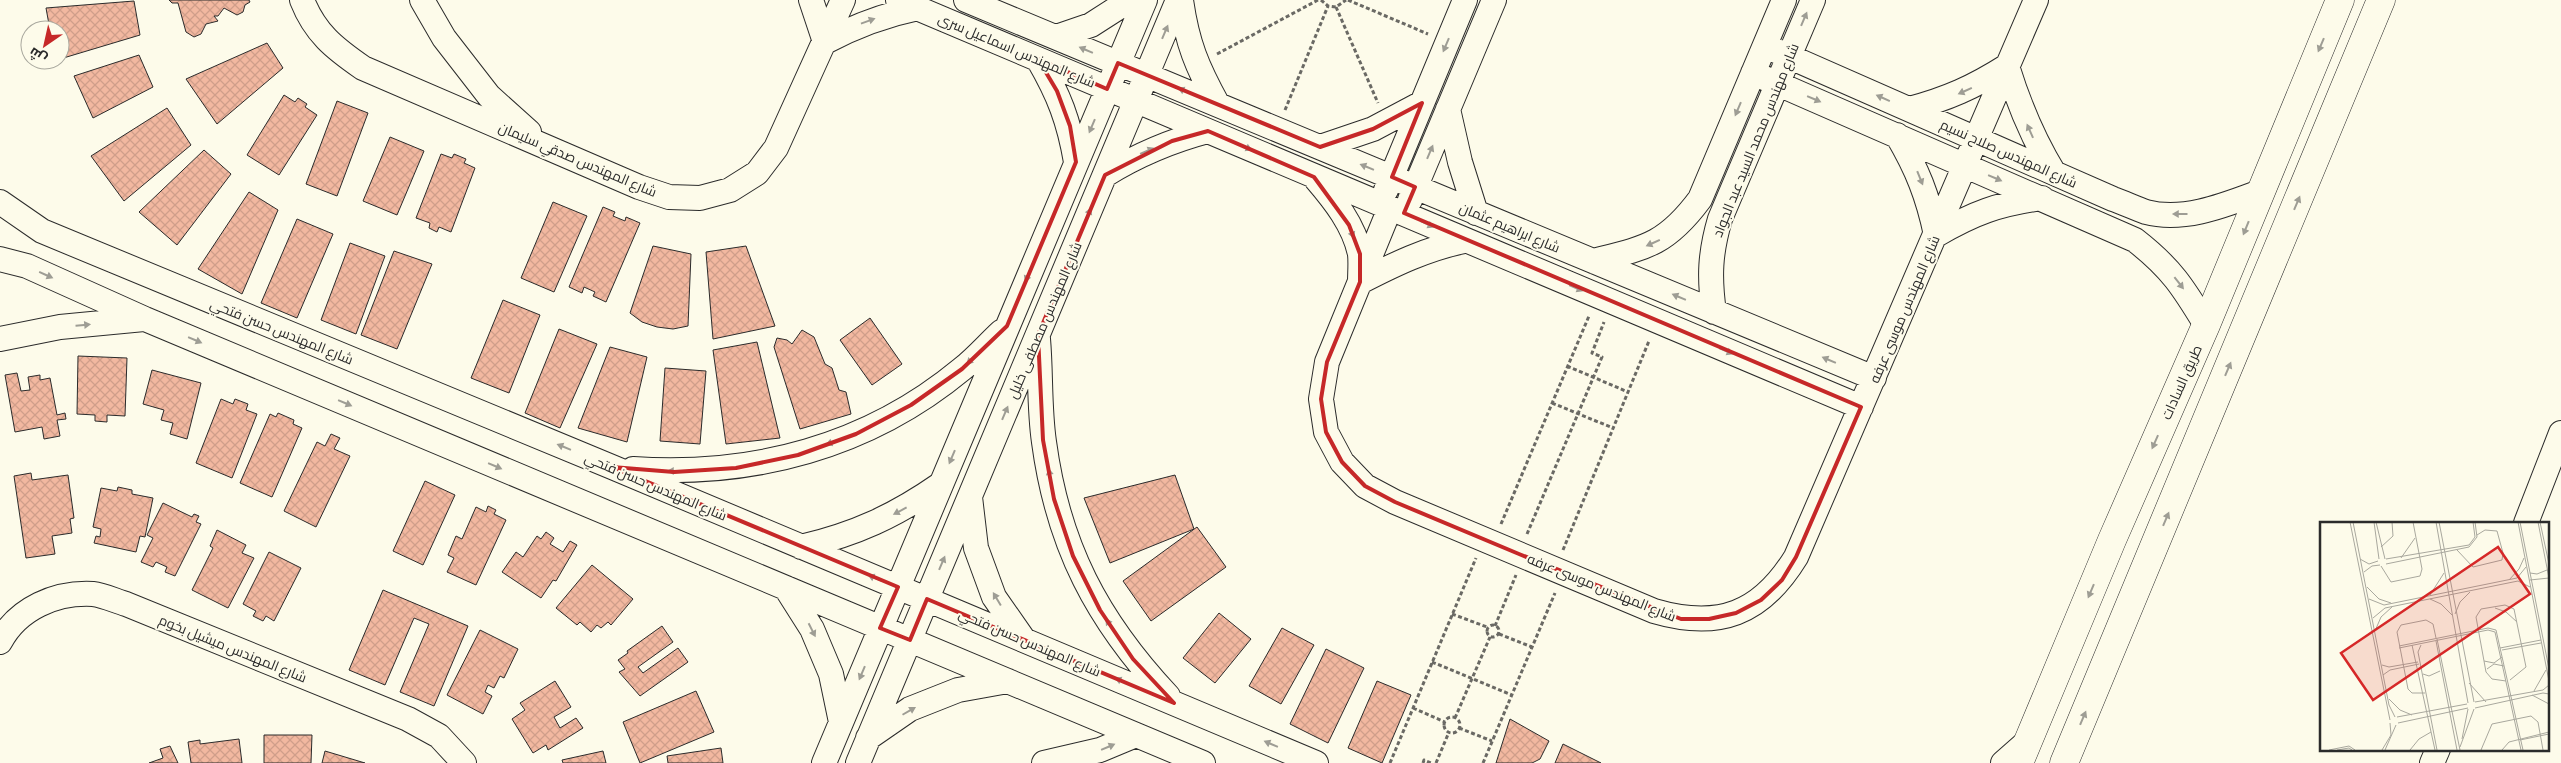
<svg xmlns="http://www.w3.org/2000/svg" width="2561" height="763" font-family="Commissioner,Cairo,sans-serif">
	<defs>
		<pattern id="building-cross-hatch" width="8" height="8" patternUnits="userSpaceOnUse" patternTransform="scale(1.25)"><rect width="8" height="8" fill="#f2b8a0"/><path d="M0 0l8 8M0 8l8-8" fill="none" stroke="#d09e8a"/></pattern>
	</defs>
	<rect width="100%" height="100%" fill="#fdfbea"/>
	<path fill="url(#building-cross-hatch)" stroke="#2b2b2b" d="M169,0H249L250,2L245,5L243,12L237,15L224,8L218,16H214L218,21L206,24L201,34L194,37L186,32L178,3H172Z
		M134,1L140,35L60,59V30H50L46,8Z
		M267,43L283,68L217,124L186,79Z
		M139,55L153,87L93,118L74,76Z
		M284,95L295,102L298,98L307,104L305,107L317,115L279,175L247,155Z
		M337,101L368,113L337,196L306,184Z
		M167,108L191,145L124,201L91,156Z
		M390,137L424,151L397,215L363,201Z
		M204,150L231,174L177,245L139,212Z
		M441,154L452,158L454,154L466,159L464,163L475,168L451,232L439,227L437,232L429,228L430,223L416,218Z
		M249,192L278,210L242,294L198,269Z
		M553,202L587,216L554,292L521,278Z
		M603,207L615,212L613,216L625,221L626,217L640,223L606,302L593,296L595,292L584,287L582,293L569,287Z
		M297,219L333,234L297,318L261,303Z
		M350,243L385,256L356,334L321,320Z
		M653,246L691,254L688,326L673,329L657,327L642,322L630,313Z
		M746,246L775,326L713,339L706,252Z
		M394,251L432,264L397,349L361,335Z
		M503,300L540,315L509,393L471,378Z
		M870,318L902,364L872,385L840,340Z
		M559,329L597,344L560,428L525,413Z
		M802,330L814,337L825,364L832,368L839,390L846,392L851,414L800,429L774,347L777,338L787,340L792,344Z
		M757,342L780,438L726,444L713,350Z
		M610,347L647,357L627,442L578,428Z
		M78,356L127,358L125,416L107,415V422L95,421V415L77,414Z
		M665,368L706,371L700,444L660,441Z
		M152,370L201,383L187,439L170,434L173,423L161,420L164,410L143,404Z
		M17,373L21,391L30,390L28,377L40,375V380L50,378L57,415L65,413L66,419L57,420L60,436L44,439L42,427L15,432L5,375Z
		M221,399L233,404L235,399L248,404L246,410L257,414L232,478L196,463Z
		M278,413L294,420L293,424L302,428L272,497L240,483L270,414L276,417Z
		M331,434L340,438L334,449L350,456L316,527L284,511L317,442L325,446Z
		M31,473L32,480L68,475L74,518L70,519L72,533L52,536L55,554L26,558L14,476Z
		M1175,475L1194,529L1110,563L1084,498Z
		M425,481L455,495L423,565L393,551Z
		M118,487L132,490V494L153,498L145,537L140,536L136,552L94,543L96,536L100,537L101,529L93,527L101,488L117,491Z
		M163,503L192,517L194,514L199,516L196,522L201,524L175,576L165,572L167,567L156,562L153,567L141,562L153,538L147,535Z
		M488,506L496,510L494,514L506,520L476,585L447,572L454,558L448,555L456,536L462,539L476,507L486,512Z
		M1197,527L1226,567L1151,621L1123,581Z
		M217,530L246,545L242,553L254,558L228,608L192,590L213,548L210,546Z
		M546,532L554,538L550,544L563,552L570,541L577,545L556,581L553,580L541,598L502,572L516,552L523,557L537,536L541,539Z
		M269,552L301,568L274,621L266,616L263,621L253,616L256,611L243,604Z
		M592,565L633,599L611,625L608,622L601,628L597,625L591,632L580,622L577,625L556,608Z
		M383,590L468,626L434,706L400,692L429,624L414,618L385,685L349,670Z
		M1219,613L1251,639L1215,683L1183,658Z
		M662,626L673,642L638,667L643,673L678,648L688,662L640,696L619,672L625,669L618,660L628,653L627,651Z
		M1282,628L1314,645L1281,704L1249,686Z
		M480,630L518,649L504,678L500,676L494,688L488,685L485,692L492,696L483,714L447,695Z
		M1326,649L1364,668L1328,743L1290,724Z
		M555,681L571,707L554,717L560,728L576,718L583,728L548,750L546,745L533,753L512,719L525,710L520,703Z
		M1377,681L1411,695L1382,763L1348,748Z
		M696,691L714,732L640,763L623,722Z
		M1510,719L1549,741L1540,759L1532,763H1496Z
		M264,735H312L311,763H264Z
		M239,739L242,763H191L188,742L200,740V744Z
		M1563,744L1601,763H1555Z
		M170,746L178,763H149L163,758L160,749Z
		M721,748L723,763H668L667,756Z
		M325,751L365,763H322Z
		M603,751L606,763H563L562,760Z"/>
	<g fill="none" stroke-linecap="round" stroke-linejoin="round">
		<g stroke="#2b2b2b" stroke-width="26">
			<path id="minor" d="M302,0C315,33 334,48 363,68L639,187L669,197L700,198L730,190L757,173L776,148L843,0
				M422,0L444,38L489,96L529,132
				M811,0L825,42C855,26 884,15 918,8
				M898,0L1861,407
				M966,0L1874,378
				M1181,0C1187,43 1197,67 1218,105
				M1056,37L1091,25L1130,0
				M1765,46L2113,199C2124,203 2135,208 2146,212C2184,222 2225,205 2260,192
				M1038,59C1059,95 1069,121 1076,162
				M1753,73L2135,240C2171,268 2183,287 2206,325
				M1448,109L1460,162L1476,213
				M1909,109C1947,99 1974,87 2007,66C2019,105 2033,139 2054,173
				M1897,135C1917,169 1928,196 1936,235C1974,213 1998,204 2042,198
				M1320,147L1373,129L1422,103
				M1105,175C1139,154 1170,141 1208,131
				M1316,179C1334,200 1354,225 1360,254C1361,263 1360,273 1360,282C1395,264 1426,249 1464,241
				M1386,190L1465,0
				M1410,200L1494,0
				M0,202L42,231L612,467L1316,763
				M1390,208L1327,362L1321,399L1326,432L1342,462L1365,486L1395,502L1654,611C1719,630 1761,614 1796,557L2036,0
				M0,259L27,266L145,319L1203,763
				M1593,261C1645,248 1666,245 1700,199L1784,0
				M1714,312C1709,277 1710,253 1720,219L1813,0
				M0,339L60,327L144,319
				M1038,339C1041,373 1039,408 1044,442C1058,546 1097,620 1168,696
				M633,469C753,477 868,447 962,369C976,358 988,344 1001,332
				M970,497L976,548L994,597L1024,640
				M2526,523L2561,433
				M801,547C856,534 895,516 941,484
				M786,588L812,629L831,674L841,722
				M0,642C18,608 56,592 93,594C103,595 116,601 126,604L408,719L439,736L464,763
				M868,738L910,709L958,690L1008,681
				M824,763L1145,0
				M858,763L1178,0
				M1044,763L1100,750L1136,735
				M2003,763L2028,741
				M2432,763L2438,749"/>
		</g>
		<g stroke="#2b2b2b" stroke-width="29">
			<path id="major" d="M2019,763L2112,540L2206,325L2340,0
				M2064,763L2381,0"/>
		</g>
		<path stroke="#6a6964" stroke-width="3" stroke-dasharray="4 2.5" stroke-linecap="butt" d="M1321,0L1328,6L1336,7L1346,0
			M1348,0L1428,34
			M1336,7L1378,103
			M1217,54L1318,0
			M1285,110L1328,6
			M1567,366L1628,392
			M1552,403L1613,428
			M1501,524L1589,316
			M1527,534L1602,357L1592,353L1604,322
			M1563,550L1649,341
			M1452,614L1487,627
			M1487 631a6 6 0 1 1 12 0a6 6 0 1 1-12 0Z
			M1495,626L1516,575
			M1499,634L1532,647
			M1432,662L1512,695
			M1413,708L1445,722
			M1444 725a8 8 0 1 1 16 0a8 8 0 1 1-16 0Z
			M1455,718L1490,637
			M1459,728L1492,741
			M1390,763L1476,558
			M1423,763L1424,760L1431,763
			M1436,763L1449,732
			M1483,763L1555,593"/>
		<use href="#minor" stroke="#fdfbea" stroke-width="24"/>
		<use href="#major" stroke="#fdfbea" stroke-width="28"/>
	</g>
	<defs><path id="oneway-solid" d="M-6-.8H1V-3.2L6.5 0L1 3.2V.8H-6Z" transform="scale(1.25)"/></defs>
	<g fill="#9e9d94">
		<use href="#oneway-solid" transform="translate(1804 19) rotate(-67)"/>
		<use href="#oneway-solid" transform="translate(868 21) rotate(-20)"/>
		<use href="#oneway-solid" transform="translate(1165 32) rotate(-67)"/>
		<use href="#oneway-solid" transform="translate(1446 45) rotate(113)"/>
		<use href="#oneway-solid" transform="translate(2321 45) rotate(113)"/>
		<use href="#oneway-solid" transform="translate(1086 50) rotate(-157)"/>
		<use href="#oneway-solid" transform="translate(1185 91) rotate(-157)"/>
		<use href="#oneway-solid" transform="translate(1965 91) rotate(156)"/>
		<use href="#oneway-solid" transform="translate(1883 98) rotate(-156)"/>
		<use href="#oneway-solid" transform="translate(1814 99) rotate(23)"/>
		<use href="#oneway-solid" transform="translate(1738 109) rotate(113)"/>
		<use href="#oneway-solid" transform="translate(1092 126) rotate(113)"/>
		<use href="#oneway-solid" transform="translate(2030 131) rotate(-114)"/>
		<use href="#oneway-solid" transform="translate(1245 147) rotate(23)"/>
		<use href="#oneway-solid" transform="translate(1147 151) rotate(-23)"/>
		<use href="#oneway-solid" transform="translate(1430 152) rotate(-67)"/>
		<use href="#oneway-solid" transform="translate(1367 167) rotate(-158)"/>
		<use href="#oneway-solid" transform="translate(1920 178) rotate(68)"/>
		<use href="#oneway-solid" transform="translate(1995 178) rotate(23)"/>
		<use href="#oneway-solid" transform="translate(2297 203) rotate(-67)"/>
		<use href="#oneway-solid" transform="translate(2180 214) rotate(-180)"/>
		<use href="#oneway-solid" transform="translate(1088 215) rotate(-67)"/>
		<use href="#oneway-solid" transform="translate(1427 224) rotate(25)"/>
		<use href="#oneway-solid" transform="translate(2246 228) rotate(112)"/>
		<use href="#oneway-solid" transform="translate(1351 231) rotate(68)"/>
		<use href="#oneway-solid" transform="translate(1653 243) rotate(156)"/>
		<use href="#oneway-solid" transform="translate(46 275) rotate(24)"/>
		<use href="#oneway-solid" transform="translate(1028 275) rotate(113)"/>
		<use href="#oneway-solid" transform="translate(2179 283) rotate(52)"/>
		<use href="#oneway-solid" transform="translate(1576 288) rotate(23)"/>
		<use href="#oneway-solid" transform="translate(1679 297) rotate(-157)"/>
		<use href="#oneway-solid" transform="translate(83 325) rotate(-5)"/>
		<use href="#oneway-solid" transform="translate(195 340) rotate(23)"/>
		<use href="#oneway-solid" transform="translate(1726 351) rotate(23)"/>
		<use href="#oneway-solid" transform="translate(972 359) rotate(136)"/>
		<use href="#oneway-solid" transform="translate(1829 360) rotate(-157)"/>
		<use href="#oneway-solid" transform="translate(2228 369) rotate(-67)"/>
		<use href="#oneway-solid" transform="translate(345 403) rotate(23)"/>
		<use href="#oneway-solid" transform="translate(1005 413) rotate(-67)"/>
		<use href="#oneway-solid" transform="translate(833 442) rotate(160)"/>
		<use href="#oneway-solid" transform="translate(2155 442) rotate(114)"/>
		<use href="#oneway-solid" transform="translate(564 447) rotate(-158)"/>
		<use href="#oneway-solid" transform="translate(952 457) rotate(113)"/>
		<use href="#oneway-solid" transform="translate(495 466) rotate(23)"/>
		<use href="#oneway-solid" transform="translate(675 471) rotate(-180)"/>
		<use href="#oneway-solid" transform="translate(1050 476) rotate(-100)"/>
		<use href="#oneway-solid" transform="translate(900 511) rotate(152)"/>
		<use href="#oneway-solid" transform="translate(2166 519) rotate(-67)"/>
		<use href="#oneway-solid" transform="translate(942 563) rotate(-67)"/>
		<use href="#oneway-solid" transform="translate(875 578) rotate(-157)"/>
		<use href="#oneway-solid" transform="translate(2091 591) rotate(113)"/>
		<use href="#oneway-solid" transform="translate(997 599) rotate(-121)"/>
		<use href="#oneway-solid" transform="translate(1110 625) rotate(-125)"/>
		<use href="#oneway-solid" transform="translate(812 630) rotate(63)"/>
		<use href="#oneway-solid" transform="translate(862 673) rotate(113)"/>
		<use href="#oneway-solid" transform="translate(1122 681) rotate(-157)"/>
		<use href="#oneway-solid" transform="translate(909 711) rotate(-30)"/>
		<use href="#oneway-solid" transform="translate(2083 718) rotate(-67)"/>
		<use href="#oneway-solid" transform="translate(1271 744) rotate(-157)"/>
		<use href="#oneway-solid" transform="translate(1108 747) rotate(-23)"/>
	</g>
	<path fill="none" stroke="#c62828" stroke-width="4" stroke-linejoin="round" d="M1038,59L1107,89L1118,63L1320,147L1373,129L1422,103L1392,177L1415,187L1404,213L1861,407L1796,557L1782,580L1761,600L1736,613L1709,619H1681L1519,554L1395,502L1365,486L1342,462L1326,432L1321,399L1327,362L1360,282V254L1349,225L1314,177L1208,131L1172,141L1105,175L1038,335L1043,440L1054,499L1073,556L1100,610L1133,659L1174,703L927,599L910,640L880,628L898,587L612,467L674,472L736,468L798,455L856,434L911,405L962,369L1007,326L1076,162L1070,126L1057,91Z"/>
	<g text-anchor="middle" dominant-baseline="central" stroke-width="4" stroke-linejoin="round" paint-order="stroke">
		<g font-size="14" fill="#2b2b2b" stroke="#fdfbea">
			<text transform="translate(1017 50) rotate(23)">شارع المهندس اسماعيل سرى</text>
			<text transform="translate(1755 140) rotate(-68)">شارع مهندس محمد السيد عبد الجواد</text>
			<text transform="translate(2009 153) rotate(24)">شارع المهندس صلاح نسيم</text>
			<text transform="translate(578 159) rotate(23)">شارع المهندس صدقي سليمان</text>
			<text transform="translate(1510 227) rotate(23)">شارع ابراهيم عثمان</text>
			<text transform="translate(1904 309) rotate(-67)">شارع المهندس موسى عرفه</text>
			<text transform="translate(1044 320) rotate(-67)">شارع المهندس مصطفى خليل</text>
			<text transform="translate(282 331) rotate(22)">شارع المهندس حسن فتحي</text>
			<text transform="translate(2181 382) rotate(-66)">طريق السادات</text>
			<text transform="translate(656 486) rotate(23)">شارع المهندس حسن فتحي</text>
			<text transform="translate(1602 587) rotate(22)">شارع المهندس موسى عرفه</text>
			<text transform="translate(1030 642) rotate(23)">شارع المهندس حسن فتحي</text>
			<text transform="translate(233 648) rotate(22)">شارع المهندس ميشيل بخوم</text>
		</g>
	</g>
	<g transform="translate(2320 522)">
		<rect width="229" height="229" fill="#fdfbea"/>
		<path fill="none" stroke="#a9a89e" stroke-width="1" d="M30,0L70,198M33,0L69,183L75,195M54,0L59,37M56,0L65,37M116,0L148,181M119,0L154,180M198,0L229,159M200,0L229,147M220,0L229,42M61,25L73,14L72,0M137,28L153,45L182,38L183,31L177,9L165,8L157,13M81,36L95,16M40,37L49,42L58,39M66,37L149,23L155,15L153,0M66,42L149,25L157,15L155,0M61,44L71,60L100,54L102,47L93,0M44,50L52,44L60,43M210,51L217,52L227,48M189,58L199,47L204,36M210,58L229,56L218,0M47,65L59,77L71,81M110,73L124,51M49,77L64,83L197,56L206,45M110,77L121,82L132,93M175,86L186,90L197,100M135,92L140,80L150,70M53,96L65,86L198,59L210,65M55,109L61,95L72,85M117,117L140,228M116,119L137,228M92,123L115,228M101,123L98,130L117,228M79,124L168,106L176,108L203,228M79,126L168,108L175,110L201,228M180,126L221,118M182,128L221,121M164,139L174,141L182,135M62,143L69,145L98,140M167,147L174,142L184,144M103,152L109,154L120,149M63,153L70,148L99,142M186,159L172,157L166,150L156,95L161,87L185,83L194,87L206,145L190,158M149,161L166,180M214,169L226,148M105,171H92L88,167L77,110L81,103L106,98L113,102L116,116M212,173L229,182M69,177L80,188L92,193M155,180L223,168L229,163M155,186L223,171L229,172M77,195L147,182M78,201L148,186M142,217L148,187M200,218L229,212M140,225L154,187M9,228L29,224L35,228M17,228L29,226L32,228M62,228L71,213L70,201M65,228L76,203M90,228L99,217L111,210M161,228L172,202L211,194L218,200L223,228M182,228L189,220L229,210"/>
		<path fill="#d62828" fill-opacity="0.15" stroke="#d62828" stroke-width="2.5" d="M178,25L210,72L53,178L21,131Z"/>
		<rect width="229" height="229" fill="none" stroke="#2b2b2b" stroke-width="2.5"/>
	</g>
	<g transform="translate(45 45) rotate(214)"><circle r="24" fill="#fdfbea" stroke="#a9a89e"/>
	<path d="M0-4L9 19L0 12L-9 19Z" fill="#c62828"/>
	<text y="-8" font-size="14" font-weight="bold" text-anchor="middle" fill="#2b2b2b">ش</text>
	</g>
</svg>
